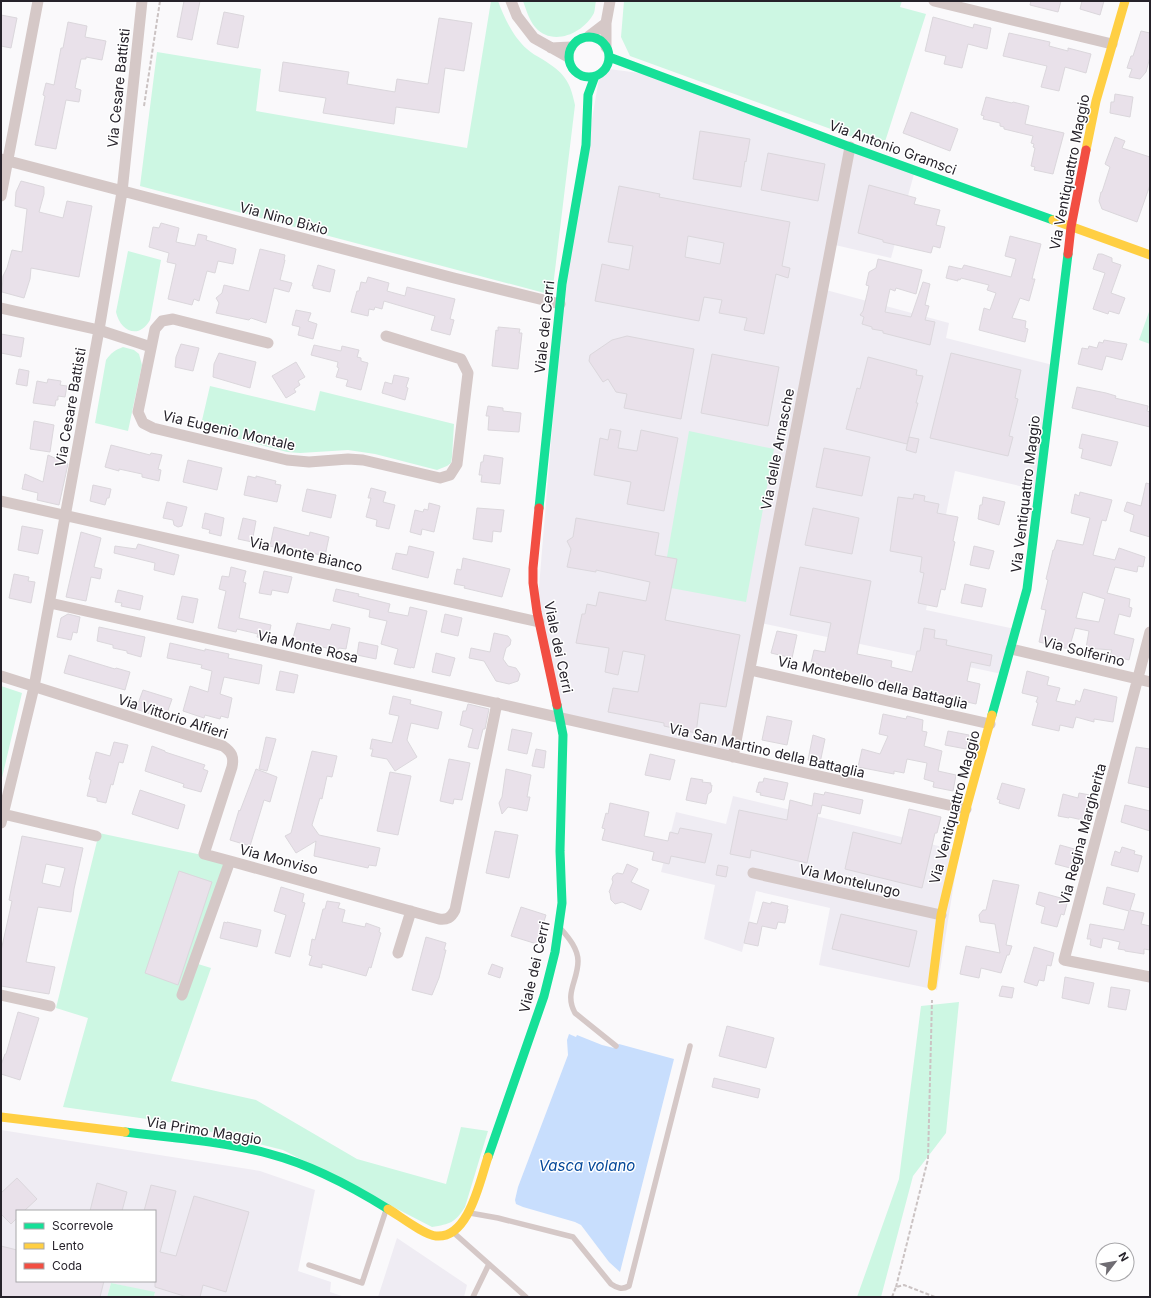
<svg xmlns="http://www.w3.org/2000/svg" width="1151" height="1298" font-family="Inter,sans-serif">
	<rect width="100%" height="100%" fill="#faf9fb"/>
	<path fill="#efecf3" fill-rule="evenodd" d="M609,69L647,74L914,174L891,258L835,245L826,290L949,323L946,338L1053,365L1037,490L955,471L926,610L1015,629L1002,674L756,622L732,755L562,717L538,599L564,285L599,78Z
		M733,796L959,851L937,990L819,965L830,908L756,891L742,952L704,939L715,885L661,872L676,812L726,824Z
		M1,1130L260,1171L315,1190L298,1271L331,1282L330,1292L345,1297H154L155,1293L111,1283L107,1297H1ZM17,1211H155V1281H17Z
		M397,1238L467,1285L464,1297H378Z"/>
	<path fill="#cdf7e3" d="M491,1H498C504,17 513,37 527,49C531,53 537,56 542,59C564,73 570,80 575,105L552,295L140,186L157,52L261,69L256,111L467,148Z
		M523,1H596C595,5 595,10 594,13C583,34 552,47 535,27C529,20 526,9 523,1Z
		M624,1H902L900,7L926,14L883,148L630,56L621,37Z
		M128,251L161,260L150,320C139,340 120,331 116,312Z
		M1150,309V344L1139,340Z
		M123,347L134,350L139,354L142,365L128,431L95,423L106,360C111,353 115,350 123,347Z
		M210,386L315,411L320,391L454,424L452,457L451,463L447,466L437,470L375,454L348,450L300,453L287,452L200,429Z
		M689,431L774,449L746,602L671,588L667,557Z
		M1,686L22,693L1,782Z
		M99,833L235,862L198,964L211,968L171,1081L256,1100L357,1159L446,1184L461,1127L488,1131L465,1207C455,1223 450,1224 432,1227L283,1150L175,1123L63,1107L88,1018L56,1008Z
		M959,1002L946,1133L913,1176L881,1297H857L899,1179L921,1006Z
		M111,1283L155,1292L154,1297H107Z"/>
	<path fill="#c8defd" d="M569,1034L576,1037L577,1035L602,1045L614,1048L619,1044L674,1059L620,1272L609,1262L581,1225L575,1222L523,1207L516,1204L515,1200L518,1187L568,1055L567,1040Z"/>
	<path fill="#e9e1ea" stroke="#dbd7dc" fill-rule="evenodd" d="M184,1H200L192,40L177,37Z
		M1031,1H1061L1058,12L1030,5Z
		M1082,1H1104L1100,15L1080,9Z
		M224,12L244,16L238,48L217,44Z
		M1,15L17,18L11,48L1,46Z
		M933,17L973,28L974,24L991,28L987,49L968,44L962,68L944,64L946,56L925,51Z
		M439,18L472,23L464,71L445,68L439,113L396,107L394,124L323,113L326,98L279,91L283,62L349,72L347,84L395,92L397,79L428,84Z
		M68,22L87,26L85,37L106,41L102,60L86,57V59H81L75,88L81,90L79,102L66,100L56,149L35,145L45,96L43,95L46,83L54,85L61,48H63Z
		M1141,31L1150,33V57L1146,72L1140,79L1129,77L1132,69L1127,68L1131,56H1133Z
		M1009,33L1050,42L1049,46L1068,51V48L1091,54L1086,73L1065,67L1059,91L1041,87L1047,66L1003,56Z
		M1115,94L1133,97L1130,117L1110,113L1111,102H1114Z
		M986,97L1012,103L1013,102L1029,106L1025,124L1064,133L1053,174L1034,170L1035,167L1031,166L1035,148L1033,147L1034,144L1031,143L1033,136L1004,129V127L1000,126V123L983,119L984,116L981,115Z
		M911,112L958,129L950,151L903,133Z
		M700,131L750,139L746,162L745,161L741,187L693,179Z
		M1115,137L1125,141L1122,148L1150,157V185L1137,222L1102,209L1099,201L1101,192H1102L1110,167L1105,164Z
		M768,153L825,164L818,201L761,190Z
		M21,181L44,187V194L39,212L63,218L67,201L92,206L79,277L31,268L30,279L24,298L2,292L3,276L7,268L12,250L22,252L27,209L15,206L16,192Z
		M869,185L916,198L914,204L940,210L936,225L945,227L940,248L933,246L931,253L883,242V240L858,233Z
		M619,186L660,194L659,197L790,222L782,266L790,268L788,278L776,274L764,334L744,330L747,318L719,313L722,300L704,297L699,321L595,301L602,264L629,270L633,246L608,242ZM688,236L724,243L720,264L685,257Z
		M161,223L179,228L176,242L195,246L198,234L207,236L206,240L236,249L233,264L218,261L215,273L207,271L199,301L194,299L192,305L168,299L176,264L167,262L169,253L149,247L153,227L159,228Z
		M1010,236L1041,244L1032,279H1035L1029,301L1020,298L1012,318L1026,321L1025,328L1028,329L1025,342L979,330L984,308L990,310L996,293L987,290L989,285L961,278L960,280L958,279V281L946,278L949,266L962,269L964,265L1011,277L1016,259L1005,256Z
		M260,249L285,255L284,260H285L280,280L292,283L289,292L274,288L266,323L251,318L249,320L216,313L219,303L216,298L222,293L224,285L249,291Z
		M1098,254H1102L1112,258V262L1121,265L1111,293L1125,298L1119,314L1109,311L1108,314L1093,309L1105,273L1093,269Z
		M878,259L922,270L916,294L896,288L895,291L890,289L885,312L911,317L923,282L930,284L925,305L929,306L925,320L935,322L930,345L883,333V331L872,329V327L862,324L864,317L860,315L863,311L869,286L866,285L869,272L876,268Z
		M318,265L335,270L330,292L313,288L314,286H312Z
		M368,277L389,283L387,291L405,296L407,287L455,299L450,319L454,320L450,335L431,330L435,316L384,301L382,309L375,307L374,310L369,309L368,316L351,312L357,291H359L361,282L366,283Z
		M296,310L311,313L308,321L317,324L313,339L298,335L300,327L292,325Z
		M498,327L520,329L519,333H522L518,369L492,366L496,330L498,331Z
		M1,334L24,338L21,357L1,353Z
		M627,336L694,349L681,419L624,408L627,394L616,392L608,379L603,382L589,361L590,355L612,340Z
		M1104,340L1127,344L1122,360L1106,356L1102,370L1078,364L1082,348L1088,349L1089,346L1097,348L1099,342L1103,343Z
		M181,344L199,348L193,371L175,367L176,357Z
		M314,345L341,351L342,346L359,350L357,357L361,358V361L368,363L361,390L346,386L348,380L336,377L339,368L337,367L338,362L311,355Z
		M219,353L256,362L250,388L213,377L214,364Z
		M951,353L1021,370L1015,398L1018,399L1009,436L1013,437L1008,456L930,438Z
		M712,354L779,367L768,426L701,413Z
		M868,357L917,370L916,375L923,376L916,403H918L907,444L846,429L857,388L860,389Z
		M296,362L305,377L298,381L300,385L294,389L296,392L286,398L272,376Z
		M19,369L29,371L27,386L16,384Z
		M394,375L409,378L406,387L408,388L405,400L382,393L385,382L392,384Z
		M48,379L61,381L60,385L67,386L65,397L58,396V400H56L55,406L33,403L37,381L47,383Z
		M1077,387L1106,393L1116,396L1115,398L1148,406L1147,411L1150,412V427L1072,408Z
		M488,406L503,408V411L521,413L519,432L488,430L489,416H486Z
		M34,421L54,425L50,452L30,449Z
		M610,429L621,431L618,448L637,451L641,430L678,438L664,511L627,504L631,482L594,475L600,438L608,440Z
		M1082,434L1118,442L1111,466L1081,458L1083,449L1079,448Z
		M909,437L919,439L916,453L906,450Z
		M111,445L150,455L151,453L162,455L158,469L161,470L159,481L142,477V474L119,469V471L105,467Z
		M824,448L870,457L862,496L816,487Z
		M48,455L68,464L59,505L37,500L38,493L22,489L25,474L43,482Z
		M484,455L503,458L500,484L481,482L482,475H479L481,462H483Z
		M188,460L222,468L217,490L183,482Z
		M248,476L256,478V476L276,481L275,484L281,485L277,502L244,495Z
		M1146,483L1150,484V537L1130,531L1134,515L1124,511L1127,502L1141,506Z
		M93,485L111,489L109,498H107L105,505L90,501Z
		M371,488L386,492L383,502L395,505L389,529L376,526L377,520L366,517L371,498H368Z
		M307,489L336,495L331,518L302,511Z
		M1080,492L1112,500L1106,521L1102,520L1093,555L1115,560L1119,548L1145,557L1143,567L1138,566L1137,572L1115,567L1107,593L1130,599L1129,607L1132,608L1130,617L1119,614L1114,634L1134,639L1129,660L1110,655L1112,650L1086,648L1089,631L1075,628L1069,649L1039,642L1046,610L1041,609L1048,580L1046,579L1053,550H1054L1057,540L1083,545L1090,518L1071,513L1075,494L1079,496ZM1083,592L1105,599L1099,622L1076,618Z
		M914,494L925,496L924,501L939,504L937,513L958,517L953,541L955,542L945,590L941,589L937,607L918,603L924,573L920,572L922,557L890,551L898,497L913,499Z
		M983,497L1005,502L999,525L978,519L980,505H982Z
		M167,502L187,507L182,526L178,527L174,525L173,520L163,518Z
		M429,503L440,506L434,532L422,529L421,535L410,532L415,510L423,512L424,509L428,510Z
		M477,508L504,510L501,532L493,531L492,542L473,539Z
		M813,508L859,518L852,554L805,545Z
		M205,513L224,518L221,536L209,533L210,530L202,528Z
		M243,518L256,521L252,542L238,539Z
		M576,518L659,533L655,555L677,559L665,620L740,635L726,707L700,703L696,733L664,726V723L608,712L613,688L638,692L645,655L623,651L618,675L605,672L609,648L576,643L582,614H585L587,604L596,606L599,592L646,601L650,582L596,570V572L567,567L571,549L567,541L573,537Z
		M22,526L43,530L38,554L18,550Z
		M274,527L309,536L310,532L329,537L325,556L289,548L288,551L270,546Z
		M81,532L101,538L94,567L102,569L100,579L91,577L86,601L66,597Z
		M138,544L179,555L174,575L154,570L155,563L114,553L115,546L136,549Z
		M409,546L434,552L428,578L392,569L396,553L407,555Z
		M974,546L994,551L989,569L970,565Z
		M463,558L510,569L502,597L464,588L465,586L454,584L457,569L461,570Z
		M231,567L246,571L243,582L246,583L239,618L271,625L268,639L257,637L258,634L237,629L236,632L218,628L226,591L219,589L222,576L229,577Z
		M800,567L871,581L857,654L892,661L891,667L912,672L917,651H920L924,628L935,630L934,638L947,640L946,645L992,655L990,666L971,662L967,681L980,684L976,704L844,675V673L818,668L819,664L811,663L814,650L825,652L831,623L790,615Z
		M264,571L292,577L288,593L272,590L271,595L259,593Z
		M14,574L29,577L28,581L35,582L31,603L9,598Z
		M965,584L986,589L982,607L961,603Z
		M336,589L359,594L358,596L390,604L388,612L408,616L410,607L427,611L414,668L411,667V668L394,664L398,649L381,644L387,621L369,617L370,610L333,601Z
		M118,590L143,596L140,610L121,606L122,603L115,602Z
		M182,596L198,599L193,623L177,619Z
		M68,614L80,617L77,633L73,632L71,640L57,637L61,618Z
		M445,614L462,618L458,636L441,632Z
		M297,623L330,630L332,624L350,628L346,649L339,648L338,651L311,644V646L292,642Z
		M99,627L145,637L141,657L127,653V651L113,648V645L97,641Z
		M777,631L797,635L792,658L771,653Z
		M494,633L508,636L511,640L510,645L506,648L503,659L508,666L516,668L520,674L518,681L509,684L496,681L484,661L469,658L471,648L490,652Z
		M359,642L378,646L376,659L357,655Z
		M170,643L205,651V649L229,654L228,658L262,665L259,684L224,677L220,694L232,698L228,718L221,716L220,719L205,715L204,718L183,711L190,686L208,692L212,671L201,668L202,665L167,658Z
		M436,653L455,658L450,676L432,672Z
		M69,655L115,669L116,668L130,672L125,690L64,673Z
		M280,671L298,675L294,693L276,690Z
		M1027,671L1049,677L1047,685L1060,688L1056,701L1075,705L1076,700L1080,702L1084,689L1117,697L1113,722L1094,719V722L1076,717L1073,728L1060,725L1059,731L1032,725L1038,703L1036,702L1038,697L1022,693Z
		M143,690L172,699L165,719L136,709Z
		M393,696L411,700L410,704L442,712L438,729L411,723L407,740L417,757L395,771L387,759L371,756L373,749H370L372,739L392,743L399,716L389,714Z
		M468,704L489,709L485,729H483L478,749L468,747L473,729L460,725L463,711H466Z
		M883,714L906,719L907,716L923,720L922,731L927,732L924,746L942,751L938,771L956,775L953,791L933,787L934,782L924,779L927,763L907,759L904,773L894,771V774L858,767L862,749L880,754L888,736L879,734Z
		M767,716L792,721L787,745L762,740Z
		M512,729L532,733L527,754L508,750Z
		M948,731L969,735L966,749L945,745Z
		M813,735L825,739L820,763L808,760Z
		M266,737L276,739L267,771L259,769Z
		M114,742L128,745L123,763L119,762L113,785L111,784L106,803L97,801V798L87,796L91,780L89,779L96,752L110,756Z
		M152,746L165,751V752L205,765L203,769L208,771L201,792L183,787L184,784L145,771Z
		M1136,747L1150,749V788L1128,783Z
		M536,749L546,751L544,768L532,766Z
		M312,751L337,756L332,777L327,776L322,799L320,798L312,825L319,835L380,848L376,866L369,865L368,868L314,856L316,841L296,853L285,836L291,833Z
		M650,754L675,760L670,780L645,775Z
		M449,759L470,763L462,800L454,799L453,804L440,801Z
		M256,769L277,777L270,802L264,800L250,846L230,840L239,810L240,811Z
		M506,769L531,775L527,797H530L527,811L508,807L502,814L499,803L502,797Z
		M390,772L411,776L398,835L377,831Z
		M691,778L703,780L702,782L711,783L710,785H712L711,792L708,794L706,804L686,800Z
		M764,778L788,783L784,800L760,795L761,793L756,792L759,782H763Z
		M1002,783L1025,789L1019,809L999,803L1000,800L997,799Z
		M140,790L185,805L178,829L132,814Z
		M825,792L863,800L860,814L822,805L820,814L818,813L807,863L751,850L750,858L730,854L739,810L787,820L790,800L812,806L814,793L824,795Z
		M1079,793L1090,795L1088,808H1091L1087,821L1069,817V818L1058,816L1063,794L1078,798Z
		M610,803L649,812L644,836L668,841L670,832L678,834L680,828L712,834L705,863L671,856L669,864L652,860L654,852L602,840L605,829L602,828L606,813L608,814Z
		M1125,805L1150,811V831L1121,822Z
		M909,809L941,817L937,833H935L922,888L845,869L853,832L901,844Z
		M495,831L518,835L509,878L486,873Z
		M22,836L83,848L74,889L71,912L38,907L26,962L55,967L49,994L1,986V951L12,901L9,900ZM46,864L65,868L60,887L42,883Z
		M1060,845L1078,850L1074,869L1055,864Z
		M1122,847L1135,851L1134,854L1142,856L1138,872L1111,865L1115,851L1120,853Z
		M627,864L638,869L631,882L649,890L641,910L622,902L615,904L611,900L610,893L609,892L613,882L612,879L613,876L617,873L623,874Z
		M718,865L728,867L726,877L716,875Z
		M179,871L212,882L178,985L145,973Z
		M993,880L1019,885L1006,945L1012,946L1009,955H1007L1001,973L981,968L979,978L960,974L966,946L1000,953L995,924L980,922L979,915L983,910H986Z
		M281,887L304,894L302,902L305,903L290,957L275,953L286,915L274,911Z
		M1107,887L1135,894L1130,910L1144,913L1141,924L1150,926V950L1144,949V954L1125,951V950L1118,949L1120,942L1103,938L1101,948L1090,945L1091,939H1087L1090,924L1124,930L1129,911L1103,904Z
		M1039,892L1068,900L1064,915L1061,914L1057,927L1041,923L1045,907L1036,904Z
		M327,901L340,903L338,908L345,910L342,922L365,927L366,923L380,928L379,932L381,933L371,968L369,967L366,976L322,964V968L309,965L312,956L309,955L312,939L315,940L323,909H325Z
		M763,902L771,904V902L788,906L787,909H788L785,923L778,922L776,929L762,926L758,946L744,943L749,922L757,924Z
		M521,907L546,915L537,944L511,936Z
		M841,914L917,931L909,967L832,949Z
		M224,922L227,923V922L261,930L257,947L220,938Z
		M426,937L446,943L444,950H446L439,978L432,995L412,990Z
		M1034,947L1054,953L1051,966L1047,965L1044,981L1039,980L1037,986L1024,982Z
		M492,964L503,968L500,978L488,974Z
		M1065,977L1094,983L1089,1004L1062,998Z
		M1002,986L1014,988L1012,998L999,996Z
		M1111,987L1130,990L1126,1010L1108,1007Z
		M18,1012L39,1018L20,1080L1,1074V1065L5,1054H6Z
		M727,1026L774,1038L766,1068L719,1056Z
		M714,1078L760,1089L758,1098L712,1087Z
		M17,1178L37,1199L24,1211H17V1218L11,1224L1,1214V1193Z
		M97,1183L127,1192L122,1211H90Z
		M151,1185L176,1191L160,1252L176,1256L194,1196L249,1212L226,1292L203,1285L200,1297H187L155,1287V1211H144Z
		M1,1246L17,1250V1281H104L100,1297H1Z"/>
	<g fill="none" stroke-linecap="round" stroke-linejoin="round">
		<path stroke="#cbc3c3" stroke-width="2" stroke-dasharray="4 2" stroke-linecap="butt" d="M144,106L160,1
			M896,1287L928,1159L932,1000
			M892,1297L896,1287L904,1285L935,1297"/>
		<path stroke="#d5c8c7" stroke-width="5.5" d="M561,929C569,938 578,949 578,961C578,981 564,993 575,1013L616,1046
			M470,1213L498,1218L573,1237L611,1284C617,1288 622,1290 629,1286L690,1046
			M454,1233L526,1297
			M309,1265L362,1283L386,1210
			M473,1297L489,1264"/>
		<path stroke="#d5c8c7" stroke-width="11" d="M511,1L517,16L534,38L568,57
			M934,1L1112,44
			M589,36L606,23
			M606,47V23L610,1
			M551,48L571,47
			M1,159L454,278L560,304
			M1,196L38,1
			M1,308L99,330L151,347
			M268,343L173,319L162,321L155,329L138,412L143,423L153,428L287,460L309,462L348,459L363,460L440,478L450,475L457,464L468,373L461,359L386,336
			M1,501L539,622
			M50,603L966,809
			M1150,632L1064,960L1150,977
			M1011,649L1150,682
			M750,670L990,724
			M1,676L223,746C232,752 234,757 232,767L204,854L230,861
			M733,757L850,147
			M3,814L96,836
			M1,823L34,687L99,330L122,192L142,1
			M753,873L941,915
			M398,953L411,911
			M1,995L50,1006
			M182,995L230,861L439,919C447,920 451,918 455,910L497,703"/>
		<path stroke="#16e098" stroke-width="9" d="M569 57a20 20 0 1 1 40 0a20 20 0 1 1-40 0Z
			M609,57L850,147L1053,220
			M539,508L562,284L586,145L588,95L595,76
			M992,715L1027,589L1068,254
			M125,1132C173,1138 223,1141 270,1154C312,1165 351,1186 388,1209
			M488,1157L544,996L555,952L562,903L560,851L563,735L557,705"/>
		<path stroke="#ffcf43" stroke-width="9" d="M1086,150L1096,101L1125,1
			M1053,220L1150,255
			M932,986L941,915L966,809L992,715
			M1,1117L125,1132
			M388,1209C400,1216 424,1235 436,1236C469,1239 480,1180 488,1157"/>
		<path stroke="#f24e42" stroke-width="9" d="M1068,254L1071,227L1086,150
			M539,508L533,568V583L537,612L557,705"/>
	</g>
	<g text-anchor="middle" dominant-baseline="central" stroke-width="3" stroke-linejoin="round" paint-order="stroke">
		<g font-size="14" fill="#26222a" stroke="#fff">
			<text transform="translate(118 88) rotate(-84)">Via Cesare Battisti</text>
			<text transform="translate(893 147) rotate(20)">Via Antonio Gramsci</text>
			<text transform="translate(1069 172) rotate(-79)">Via Ventiquattro Maggio</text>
			<text transform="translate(284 218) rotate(15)">Via Nino Bixio</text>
			<text transform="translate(544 327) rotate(-84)">Viale dei Cerri</text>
			<text transform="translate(70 407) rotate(-80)">Via Cesare Battisti</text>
			<text transform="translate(229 430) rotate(13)">Via Eugenio Montale</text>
			<text transform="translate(777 449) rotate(-79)">Via delle Arnasche</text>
			<text transform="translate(1025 494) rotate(-83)">Via Ventiquattro Maggio</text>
			<text transform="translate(306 554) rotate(13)">Via Monte Bianco</text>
			<text transform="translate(308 646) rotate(13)">Via Monte Rosa</text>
			<text transform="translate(559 647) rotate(78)">Viale dei Cerri</text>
			<text transform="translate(1084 651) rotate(14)">Via Solferino</text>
			<text transform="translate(873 682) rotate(13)">Via Montebello della Battaglia</text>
			<text transform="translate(173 716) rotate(18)">Via Vittorio Alfieri</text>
			<text transform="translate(767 750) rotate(13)">Via San Martino della Battaglia</text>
			<text transform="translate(954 807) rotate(-75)">Via Ventiquattro Maggio</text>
			<text transform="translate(1082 834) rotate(-75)">Via Regina Margherita</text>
			<text transform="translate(279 859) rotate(15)">Via Monviso</text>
			<text transform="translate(850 880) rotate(13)">Via Montelungo</text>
			<text transform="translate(534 967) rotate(-77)">Viale dei Cerri</text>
			<text transform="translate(204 1130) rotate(9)">Via Primo Maggio</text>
		</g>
		<g font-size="15" font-style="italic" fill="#044899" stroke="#fff">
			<text x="587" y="1165">Vasca volano</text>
		</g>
	</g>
	<rect width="1151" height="1298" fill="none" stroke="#26222a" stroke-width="4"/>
	<rect x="16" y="1210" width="140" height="72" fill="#ffffff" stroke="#a8a7aa"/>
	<rect x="24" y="1223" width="20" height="6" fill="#16e098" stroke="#a8a7aa"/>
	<text x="52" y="1230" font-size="12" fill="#26222a">Scorrevole</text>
	<rect x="24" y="1243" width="20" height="6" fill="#ffcf43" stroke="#a8a7aa"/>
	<text x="52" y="1250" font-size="12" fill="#26222a">Lento</text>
	<rect x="24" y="1263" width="20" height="6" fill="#f24e42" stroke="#a8a7aa"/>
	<text x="52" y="1270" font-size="12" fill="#26222a">Coda</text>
	<g transform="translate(1115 1262) rotate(59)"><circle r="19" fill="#ffffff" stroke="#a8a7aa"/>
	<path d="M0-3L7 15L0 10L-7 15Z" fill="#706d73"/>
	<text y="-6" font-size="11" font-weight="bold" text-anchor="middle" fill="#26222a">N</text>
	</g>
</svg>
